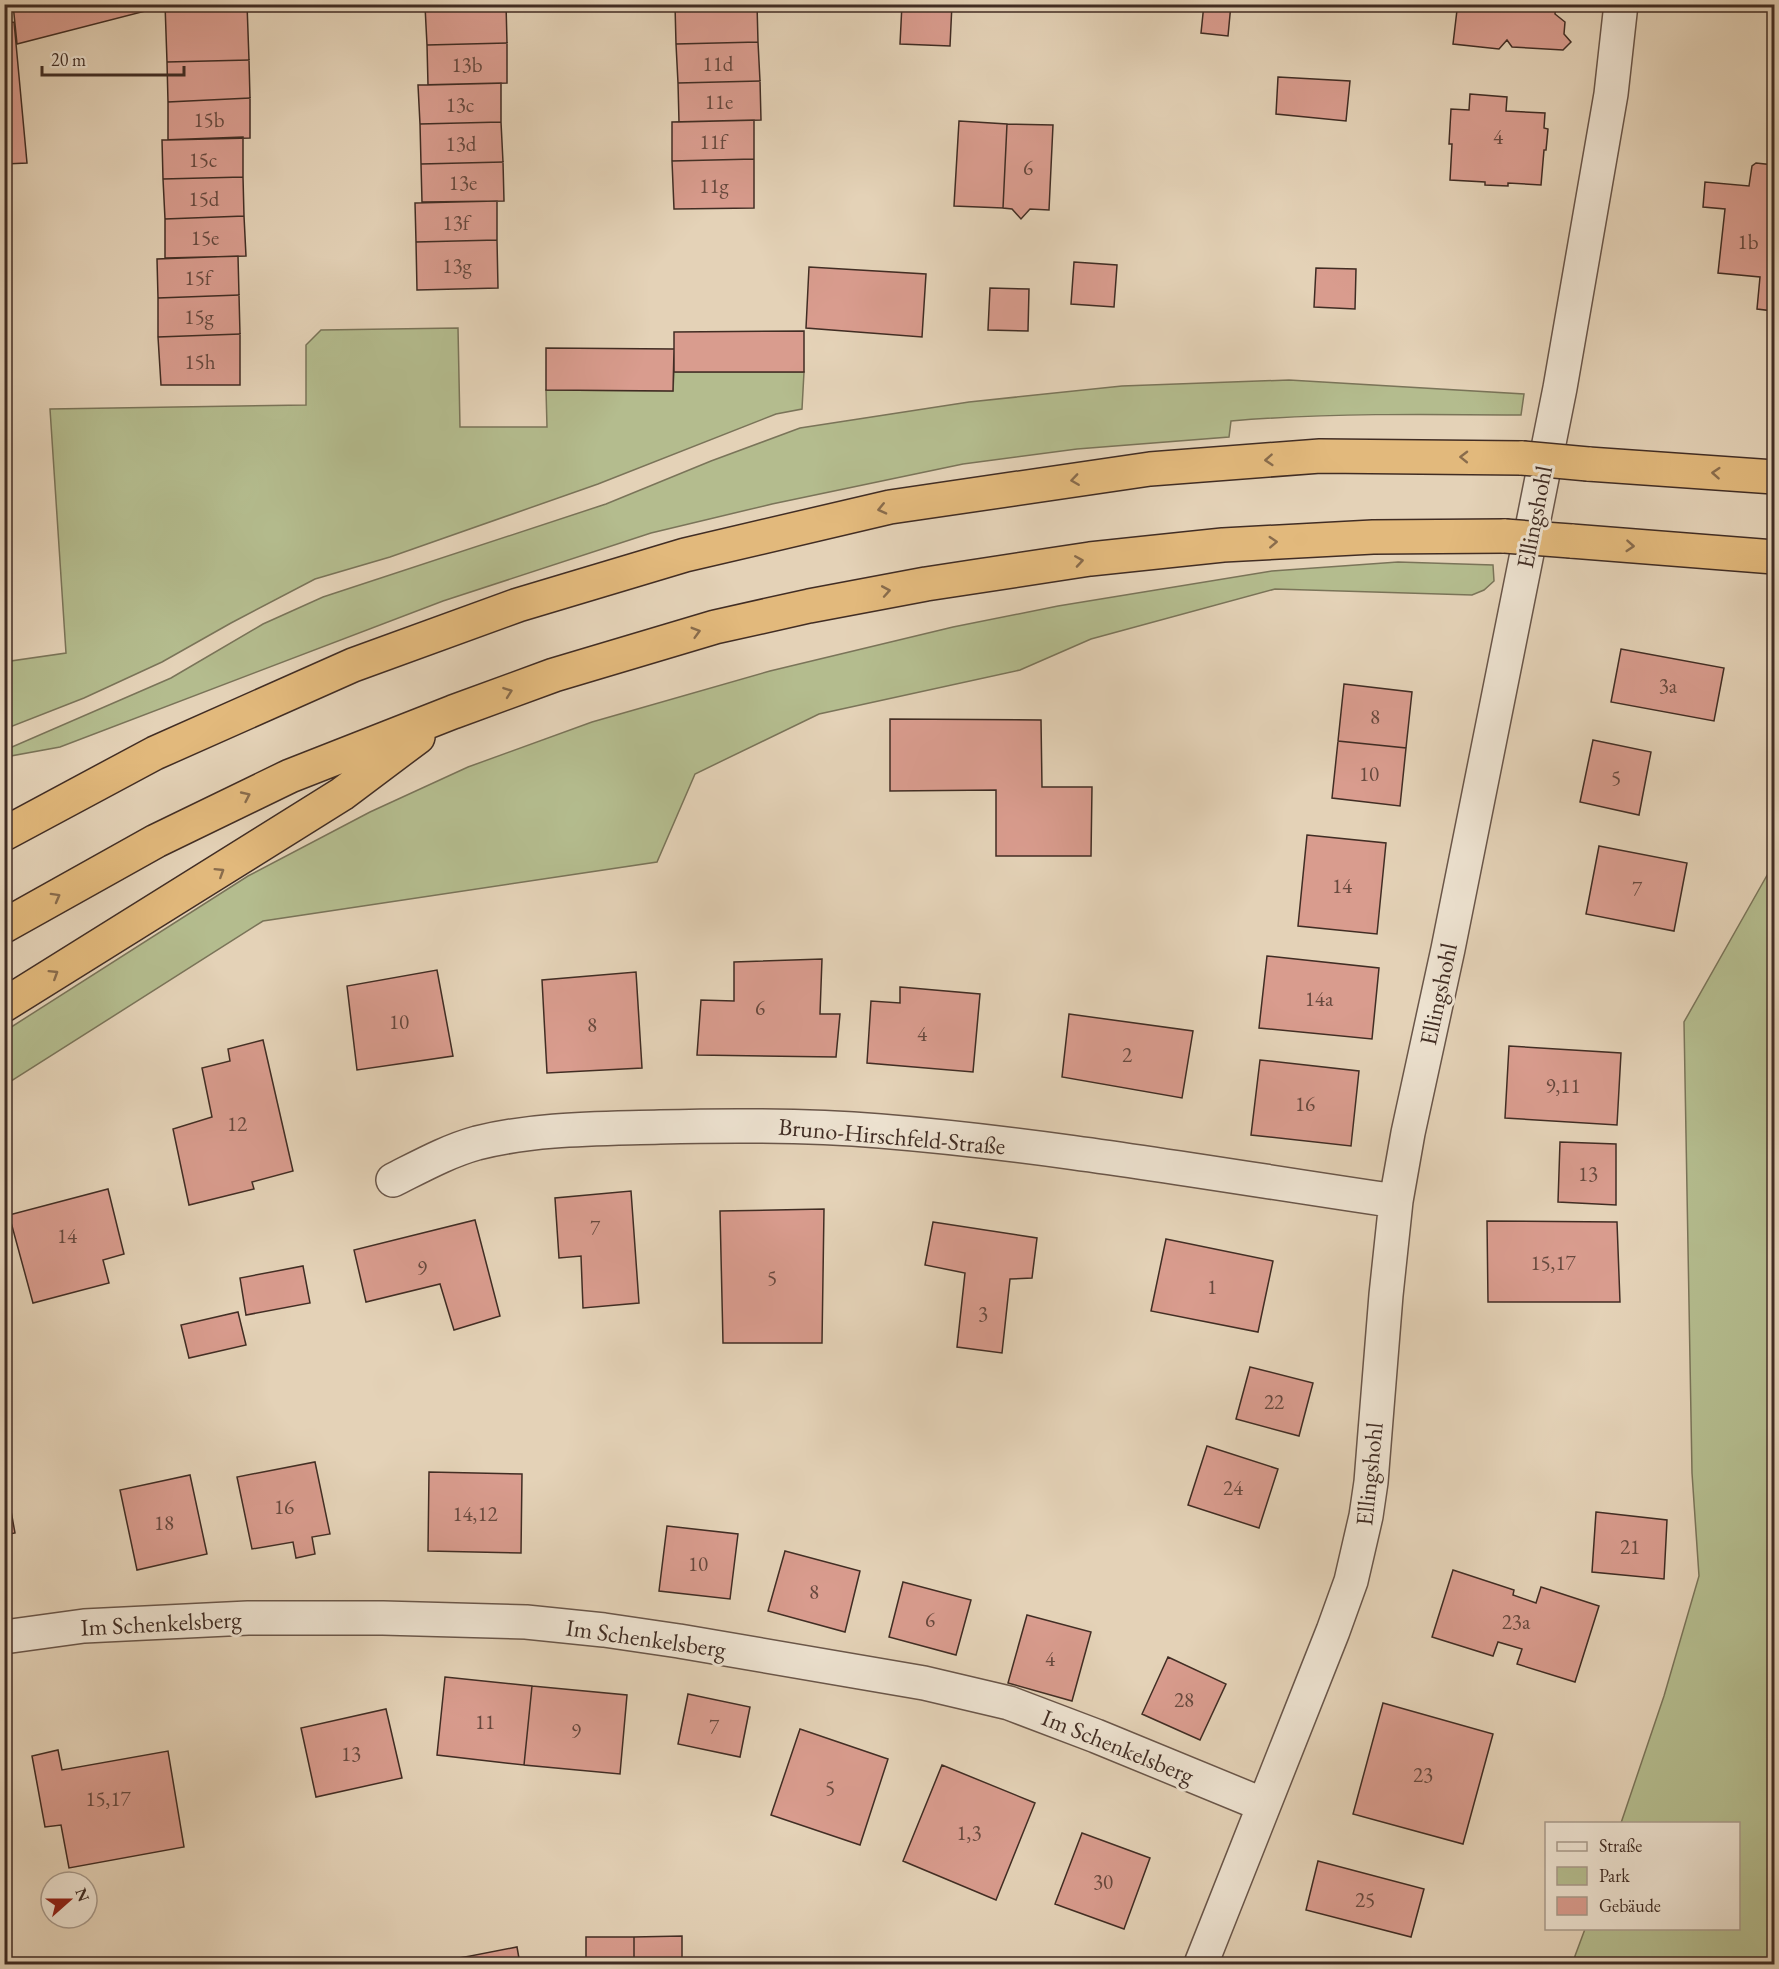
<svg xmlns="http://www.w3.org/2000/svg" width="1779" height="1969" font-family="'EB Garamond',serif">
	<rect width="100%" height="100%" fill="#e4d2b7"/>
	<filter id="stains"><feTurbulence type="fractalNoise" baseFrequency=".00333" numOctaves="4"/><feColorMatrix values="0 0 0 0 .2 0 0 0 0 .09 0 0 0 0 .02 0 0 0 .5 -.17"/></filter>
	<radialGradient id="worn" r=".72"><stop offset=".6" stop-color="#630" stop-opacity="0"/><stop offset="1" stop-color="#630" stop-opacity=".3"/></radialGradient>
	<path fill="#b4bc8e" stroke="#7a7459" stroke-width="1.5" d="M458,328L460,427H547L546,390L673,391L674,372H804L802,409L776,414L598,484L390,557L315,579L231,623L162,662L84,698L5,729L4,662L66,653L50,409L306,405V345L321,330Z
		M1289,380L1524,394L1521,415C1424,414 1327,413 1231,421L1229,437L1077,449L963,464L772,504L651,533L443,601L60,747L5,757V750L171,678L263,624L323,597L606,504L711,461L800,428L969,402L1122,386Z
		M1398,562L1493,565L1494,581L1484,590L1472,595L1275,589L1091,639L1020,670L819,714L695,774L657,862L263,921L5,1085V1031L248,876L370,812L468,767L592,722L770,671L953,627L1058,606L1272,571Z
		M1774,863V1964H1572L1585,1929L1738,1928V1824L1621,1823L1664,1696L1699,1576L1692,1473L1684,1022Z"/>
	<path fill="#d99c8e" stroke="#412d24" stroke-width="1.5" d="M13,4H165V6L17,44Z
		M165,4H247L249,60L167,62Z
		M506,4L507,43L427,45L425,6Z
		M757,4L758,42L676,44L675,5Z
		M902,4H952L950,46L900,44Z
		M1204,4H1231L1228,36L1201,33Z
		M1452,4H1556L1555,14L1565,22L1564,34L1571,42L1563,50L1512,47L1507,40L1499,49L1453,44L1457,10H1451Z
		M14,22L27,163L5,164L4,23Z
		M758,42L760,81L678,83L676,44Z
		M507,43V83L428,85L427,45Z
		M249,60L250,98L168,102L167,62Z
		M1278,77L1350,81L1346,121L1276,114Z
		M760,81L761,120L679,122L678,83Z
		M501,83V122L420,124L418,85Z
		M1470,94L1507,97L1506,111L1545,113L1544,128L1548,129L1546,150H1544L1541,185L1508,183V186L1485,185V182L1450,180L1452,144H1449L1451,109L1469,110Z
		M250,98V138L168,140V102Z
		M754,120V159L672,161V122Z
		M959,121L1007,124L1003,208L954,206Z
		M501,122L503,162L421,164L420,124Z
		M1007,124L1053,125L1049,210L1030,209L1021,219L1012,209L1003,208Z
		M243,137V177L163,179L162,140Z
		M754,159V208L674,209L672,161Z
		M503,162L504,201L422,202L421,164Z
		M1756,163L1774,165V316H1773V311L1757,309L1760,277L1718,273L1725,209L1703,207L1705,182L1749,186L1752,166Z
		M243,177L244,216L165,219L163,179Z
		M497,201V240L416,242L415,203Z
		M244,216L246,256L165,258V219Z
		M497,240L498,288L417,290L416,242Z
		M238,256L239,295L158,298L157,259Z
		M1074,262L1117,265L1114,307L1071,304Z
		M809,267L926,274L922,337L806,328Z
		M1316,268L1356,269L1355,309L1314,307Z
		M990,288L1029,289L1028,331L988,330Z
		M239,295L240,334L158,337V298Z
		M804,331V372H674V332Z
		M240,334V385H161L158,337Z
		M546,348L674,349L673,391L546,390Z
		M1621,649L1724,668L1714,721L1611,702Z
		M1344,684L1412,692L1406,748L1338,741Z
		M890,719L1041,720L1042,787H1092L1091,856H996V790L890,791Z
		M1593,740L1651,752L1639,815L1580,802Z
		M1338,741L1406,748L1400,806L1332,798Z
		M1307,835L1386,843L1377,934L1298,926Z
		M1599,846L1687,863L1674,931L1586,914Z
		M1267,956L1379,968L1372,1039L1259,1028Z
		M822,959L820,1014H840L836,1057L697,1055L701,1000L734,1001V962Z
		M437,970L453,1056L357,1070L347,986Z
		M636,972L642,1068L547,1073L542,980Z
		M900,987L980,994L973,1072L867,1063L871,1001L900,1003Z
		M1069,1014L1193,1031L1182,1098L1062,1077Z
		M263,1040L293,1171L252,1182L254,1189L189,1205L173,1129L212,1117L202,1068L230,1061L228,1049Z
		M1509,1046L1621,1053L1617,1125L1505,1118Z
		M1260,1060L1359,1071L1351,1146L1251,1135Z
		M1560,1142L1616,1144V1205L1558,1202Z
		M108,1189L124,1254L103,1260L109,1283L33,1303L9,1215Z
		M631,1191L639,1303L583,1308L581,1256L559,1258L555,1198Z
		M824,1209L822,1343H723L720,1211Z
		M475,1220L500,1316L454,1330L440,1284L366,1302L354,1250Z
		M1487,1221L1617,1222L1620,1302H1488Z
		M933,1222L1037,1238L1032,1278L1010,1279L1002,1353L957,1347L965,1273L925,1265Z
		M1166,1239L1273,1261L1258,1332L1151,1311Z
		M303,1266L310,1303L246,1315L240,1278Z
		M238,1312L246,1345L189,1358L181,1325Z
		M1250,1367L1313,1383L1299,1436L1236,1419Z
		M1207,1446L1278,1469L1259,1528L1188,1505Z
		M315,1462L330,1534L312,1537L315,1554L296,1558L293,1542L252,1549L237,1477Z
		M4,1472L15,1533L4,1535Z
		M429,1472L522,1474L521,1553L428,1551Z
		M190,1475L207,1554L137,1570L120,1490Z
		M1596,1512L1667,1520L1664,1579L1592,1572Z
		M667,1526L738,1534L730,1599L659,1591Z
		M785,1551L860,1571L845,1632L768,1611Z
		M1453,1570L1514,1590L1513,1595L1536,1603L1541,1587L1599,1606L1575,1682L1517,1664L1522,1649L1498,1642L1493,1656L1432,1637Z
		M903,1582L971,1600L956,1655L889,1637Z
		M1027,1615L1091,1632L1072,1701L1008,1683Z
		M1168,1657L1226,1684L1200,1740L1142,1714Z
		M445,1677L532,1686L524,1765L437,1755Z
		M532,1686L627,1695L620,1774L524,1765Z
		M688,1694L750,1707L740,1757L678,1744Z
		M1383,1703L1493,1734L1463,1844L1353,1814Z
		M386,1709L402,1778L316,1797L301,1728Z
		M800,1729L888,1759L860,1845L771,1815Z
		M58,1750L62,1770L168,1751L184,1847L69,1868L61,1825L45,1827L32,1756Z
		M942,1765L1035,1803L996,1900L903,1861Z
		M1082,1833L1150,1858L1124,1929L1055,1904Z
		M1318,1861L1424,1889L1411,1937L1306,1910Z
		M682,1936V1964H634V1937Z
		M586,1937H634V1964H586Z
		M517,1947L520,1964H471L470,1956Z
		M470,1956L471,1964H422Z"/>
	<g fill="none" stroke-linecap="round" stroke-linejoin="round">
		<g stroke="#6a5649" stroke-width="36">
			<path id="street" d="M393,1180C421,1166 448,1151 477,1143C537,1128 599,1129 660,1127C734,1125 807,1125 880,1131C1053,1145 1225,1176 1396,1201
				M4,1637L84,1626L248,1618H383L526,1622L604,1630L679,1641L924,1683L1009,1703L1096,1736L1264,1805
				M1201,1964L1333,1631L1351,1581L1366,1516L1371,1482L1386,1295L1396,1201L1408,1133L1448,949L1560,388L1611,94L1621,4"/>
		</g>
		<g stroke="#412d24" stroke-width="36">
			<path id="highway" d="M1588,464L1774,477
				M1571,541L1774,557
				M4,834L155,753L353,665L518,605L685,555L890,507L1150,469L1320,456L1522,458
				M4,926L156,841L290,776L453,712L554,675L715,627L809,606L926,584L1090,559L1223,545L1373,537L1505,536
				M4,1005L342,794L418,737"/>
		</g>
		<use href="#street" stroke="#ede2d0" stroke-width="33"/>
		<use href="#highway" stroke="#e2b97c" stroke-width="33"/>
		<g stroke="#412d24" stroke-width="36" stroke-linecap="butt">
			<path id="highway-bridge" d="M1522,458L1588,464
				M1505,536L1571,541"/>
		</g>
		<use href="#highway-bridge" stroke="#e2b97c" stroke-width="33"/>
	</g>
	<defs><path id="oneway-chevron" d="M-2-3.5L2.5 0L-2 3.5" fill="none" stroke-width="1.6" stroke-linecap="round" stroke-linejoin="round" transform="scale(1.5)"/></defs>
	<g stroke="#896c4c">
		<use href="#oneway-chevron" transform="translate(1464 457) rotate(-179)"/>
		<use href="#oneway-chevron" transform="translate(1269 460) rotate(176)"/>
		<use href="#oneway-chevron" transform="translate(1716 473) rotate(-176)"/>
		<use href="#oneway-chevron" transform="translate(1075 480) rotate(172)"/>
		<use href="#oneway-chevron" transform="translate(882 509) rotate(167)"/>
		<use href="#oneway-chevron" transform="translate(1273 542) rotate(-3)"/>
		<use href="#oneway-chevron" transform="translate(1630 546) rotate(4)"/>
		<use href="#oneway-chevron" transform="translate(1079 561) rotate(-9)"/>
		<use href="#oneway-chevron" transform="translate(886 591) rotate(-10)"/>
		<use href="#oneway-chevron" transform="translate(696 632) rotate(-16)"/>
		<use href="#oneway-chevron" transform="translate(508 692) rotate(-20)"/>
		<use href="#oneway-chevron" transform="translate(246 796) rotate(-25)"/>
		<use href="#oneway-chevron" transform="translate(220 872) rotate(-32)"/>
		<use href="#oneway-chevron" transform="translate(56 897) rotate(-29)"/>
		<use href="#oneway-chevron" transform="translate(54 974) rotate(-32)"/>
	</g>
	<g text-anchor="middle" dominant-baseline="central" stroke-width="6" stroke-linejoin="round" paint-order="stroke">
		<g font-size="21" fill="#67493e">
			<text x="718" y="63">11d</text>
			<text x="467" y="64">13b</text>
			<text x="719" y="101">11e</text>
			<text x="460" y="104">13c</text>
			<text x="209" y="119">15b</text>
			<text x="1498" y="136">4</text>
			<text x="713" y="141">11f</text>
			<text x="461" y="143">13d</text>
			<text x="203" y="159">15c</text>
			<text x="1028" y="167">6</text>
			<text x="463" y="182">13e</text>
			<text x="714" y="185">11g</text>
			<text x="204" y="198">15d</text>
			<text x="456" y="222">13f</text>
			<text x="205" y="237">15e</text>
			<text x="1748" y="241">1b</text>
			<text x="457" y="265">13g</text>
			<text x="198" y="277">15f</text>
			<text x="199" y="316">15g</text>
			<text x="200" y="361">15h</text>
			<text x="1668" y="685">3a</text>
			<text x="1375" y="716">8</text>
			<text x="1369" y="773">10</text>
			<text x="1616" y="777">5</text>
			<text x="1342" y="885">14</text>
			<text x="1637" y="888">7</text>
			<text x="1319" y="998">14a</text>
			<text x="760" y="1007">6</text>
			<text x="399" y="1021">10</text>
			<text x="592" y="1024">8</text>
			<text x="922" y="1033">4</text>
			<text x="1127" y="1054">2</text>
			<text x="1563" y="1085">9,11</text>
			<text x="1305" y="1103">16</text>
			<text x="237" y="1123">12</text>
			<text x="1588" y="1173">13</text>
			<text x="595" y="1227">7</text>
			<text x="67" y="1235">14</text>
			<text x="1553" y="1262">15,17</text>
			<text x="422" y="1267">9</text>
			<text x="772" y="1277">5</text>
			<text x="1212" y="1286">1</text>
			<text x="983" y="1313">3</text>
			<text x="1274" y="1401">22</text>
			<text x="1233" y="1487">24</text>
			<text x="284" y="1506">16</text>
			<text x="475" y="1513">14,12</text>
			<text x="164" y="1522">18</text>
			<text x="1630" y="1546">21</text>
			<text x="698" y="1563">10</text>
			<text x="814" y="1591">8</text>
			<text x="930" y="1619">6</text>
			<text x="1516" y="1621">23a</text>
			<text x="1050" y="1658">4</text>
			<text x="1184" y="1699">28</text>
			<text x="485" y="1721">11</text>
			<text x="714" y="1726">7</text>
			<text x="576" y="1730">9</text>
			<text x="351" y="1753">13</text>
			<text x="1423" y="1774">23</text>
			<text x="830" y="1787">5</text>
			<text x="108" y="1798">15,17</text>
			<text x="969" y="1832">1,3</text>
			<text x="1103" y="1881">30</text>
			<text x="1365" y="1899">25</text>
		</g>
		<g font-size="24" fill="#412d24" stroke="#ede2d0">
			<text transform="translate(1534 517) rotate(-79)">Ellingshohl</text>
			<text transform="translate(1438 994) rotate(-78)">Ellingshohl</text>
			<text transform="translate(892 1136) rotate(5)">Bruno-Hirschfeld-Straße</text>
			<text transform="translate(1369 1474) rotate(-84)">Ellingshohl</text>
			<text transform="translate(161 1623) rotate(-3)">Im Schenkelsberg</text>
			<text transform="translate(646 1638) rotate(8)">Im Schenkelsberg</text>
			<text transform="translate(1118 1746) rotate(22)">Im Schenkelsberg</text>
		</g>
	</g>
	<rect width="1779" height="1969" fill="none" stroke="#e4d2b7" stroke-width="24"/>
	<rect x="6" y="6" width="1767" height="1957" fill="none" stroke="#412d24" stroke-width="3"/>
	<rect x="12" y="12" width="1755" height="1945" fill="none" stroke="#412d24" stroke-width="1.5"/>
	<rect x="1545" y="1822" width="195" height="108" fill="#ede2d0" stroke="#a89a8b" stroke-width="1.5"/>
	<rect x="1557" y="1842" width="30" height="9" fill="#ede2d0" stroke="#a89a8b" stroke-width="1.5"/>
	<text x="1599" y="1852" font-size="18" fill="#412d24">Straße</text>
	<rect x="1557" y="1867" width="30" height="18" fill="#b4bc8e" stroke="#a89a8b" stroke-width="1.5"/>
	<text x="1599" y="1882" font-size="18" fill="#412d24">Park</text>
	<rect x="1557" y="1897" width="30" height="18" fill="#d99c8e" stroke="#a89a8b" stroke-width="1.5"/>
	<text x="1599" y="1912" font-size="18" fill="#412d24">Gebäude</text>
	<g transform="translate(69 1900) rotate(69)"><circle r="28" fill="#ede2d0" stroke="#a89a8b" stroke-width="1.5"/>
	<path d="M0-4.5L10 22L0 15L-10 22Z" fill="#8f2418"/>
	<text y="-9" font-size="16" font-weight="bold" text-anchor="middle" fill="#412d24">N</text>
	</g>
	<path d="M42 66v9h142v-9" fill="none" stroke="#412d24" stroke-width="3"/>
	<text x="51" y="66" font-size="18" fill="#412d24" stroke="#ede2d0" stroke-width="4.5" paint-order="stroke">20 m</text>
	<rect width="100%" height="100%" filter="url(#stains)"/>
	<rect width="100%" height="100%" fill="url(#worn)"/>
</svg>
